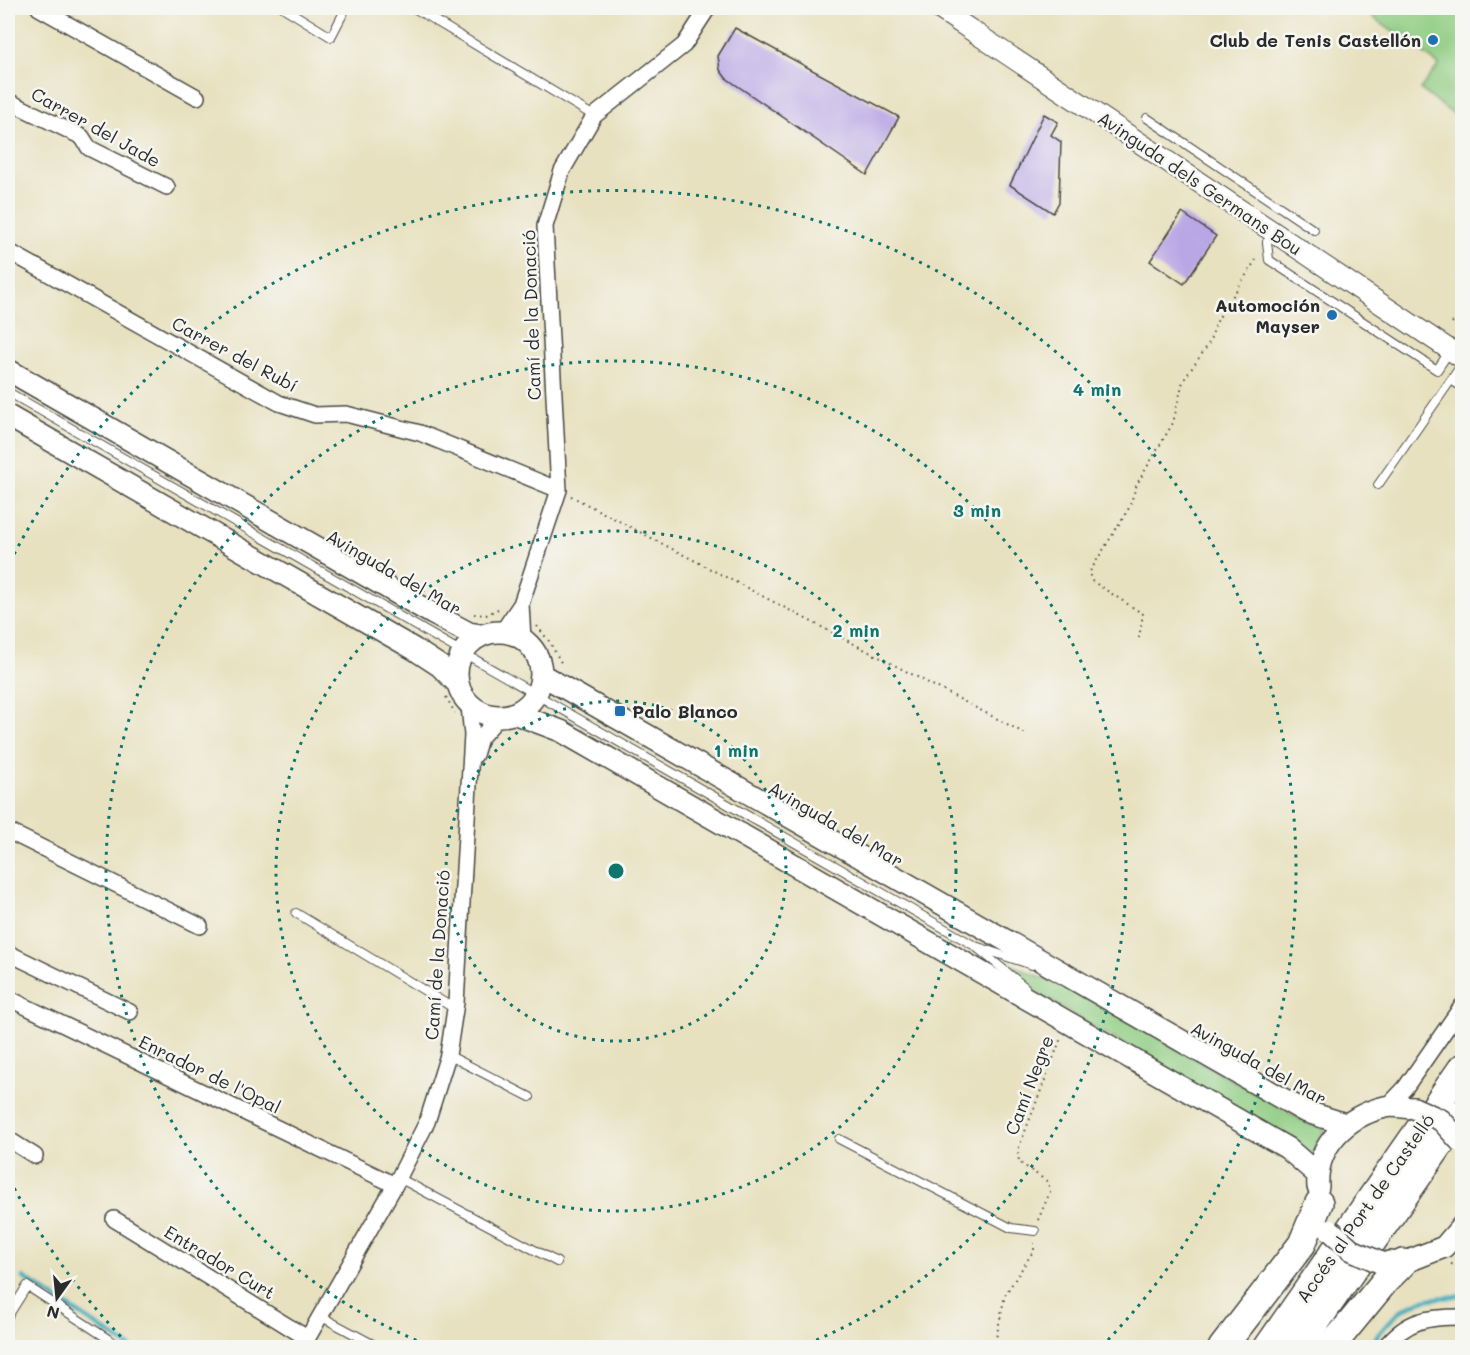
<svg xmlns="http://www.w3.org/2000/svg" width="1470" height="1355" font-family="Mali,sans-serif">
	<rect width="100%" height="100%" fill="#f6f6f2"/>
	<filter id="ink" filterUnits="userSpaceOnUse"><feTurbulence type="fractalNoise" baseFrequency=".0167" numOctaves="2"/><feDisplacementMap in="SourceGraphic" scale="12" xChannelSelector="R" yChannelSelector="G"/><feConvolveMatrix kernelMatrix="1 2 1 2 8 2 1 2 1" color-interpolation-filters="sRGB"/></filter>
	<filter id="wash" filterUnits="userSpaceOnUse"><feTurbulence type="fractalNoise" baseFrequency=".008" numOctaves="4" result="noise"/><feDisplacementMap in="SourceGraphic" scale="24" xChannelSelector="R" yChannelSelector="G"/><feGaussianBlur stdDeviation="1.35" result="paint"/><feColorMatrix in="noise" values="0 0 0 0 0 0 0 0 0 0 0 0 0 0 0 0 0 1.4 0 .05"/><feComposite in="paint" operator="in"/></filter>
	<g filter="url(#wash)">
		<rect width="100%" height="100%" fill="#e8e1c0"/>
		<path fill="#8fcc82" stroke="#5d7c56" stroke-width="1.5" d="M1360,8H1452L1462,15V121L1420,89L1439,65Z
			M989,955L1084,996L1309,1124L1325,1129L1311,1156L1042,996Z"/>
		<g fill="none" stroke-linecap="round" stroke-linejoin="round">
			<path stroke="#3eabbd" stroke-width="4.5" d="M23,1277L131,1348
				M1368,1348C1386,1325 1399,1304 1430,1299C1441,1297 1451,1298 1462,1295"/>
		</g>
		<g id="blocks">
			<path fill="#b9a7e5" d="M735,28L899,117L867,175L726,78L720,70L718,56Z
				M1044,114L1058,122L1051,135L1061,142L1059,202L1053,213L1010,185Z
				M1182,213L1216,236L1184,284L1150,261Z"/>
		</g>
	</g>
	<g filter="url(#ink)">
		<use href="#blocks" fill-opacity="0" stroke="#474641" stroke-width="1.5"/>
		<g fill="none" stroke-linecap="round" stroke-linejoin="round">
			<g stroke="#474641" stroke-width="10">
				<path id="service" d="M284,8L331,37L346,8
					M414,8L594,116
					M1147,118L1314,230
					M1267,242L1269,260L1437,370L1449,352
					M1462,364L1451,380L1462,387
					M8,392L975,946L1032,965
					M1378,485L1451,380
					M296,913L455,1009
					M976,947L1025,987
					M448,1055L530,1097
					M839,1139L1011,1228L1035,1231
					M399,1178L557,1262
					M8,1316L27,1286L122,1348
					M320,1316L380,1348"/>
			</g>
			<g stroke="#474641" stroke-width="18">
				<path id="minor" d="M39,8L197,97
					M8,101L82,137L89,148L167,187
					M8,251L279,403L315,415L346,414L420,433L559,490
					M521,604L523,639
					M502,632L521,604L559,490L545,226L562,171L594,116L684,45L708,8
					M475,755L480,738L498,718
					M8,831L200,926
					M8,953L130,1012
					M8,998L395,1185
					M1387,1107L1405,1088L1462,1006
					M8,1139L35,1156
					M114,1219L307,1338
					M302,1348L395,1185L427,1122L448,1055L456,1003L472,735L469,706
					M1384,1348C1407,1319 1428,1317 1462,1317"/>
			</g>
			<g stroke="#474641" stroke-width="22">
				<path id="tertiary" d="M938,8L1462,358"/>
			</g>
			<g stroke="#474641" stroke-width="24">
				<path id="secondary" d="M8,370L433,614L469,633L481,635
					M8,416L414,649L440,666L457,683
					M457 674a42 42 0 1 1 84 0a42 42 0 1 1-84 0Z
					M542,675L1304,1111L1345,1124
					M516,714L561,731L1287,1148L1317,1174
					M1318,1187C1315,1146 1347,1116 1385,1107C1394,1105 1405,1108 1414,1108
					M1389,1262L1403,1263L1444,1247L1462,1226"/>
			</g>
			<g stroke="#474641" stroke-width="30">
				<path id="motorway" d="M1222,1348L1302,1244L1319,1203
					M1267,1348L1462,1068
					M1298,1348L1462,1113
					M1330,1348L1386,1280L1403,1263"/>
			</g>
			<path stroke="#474641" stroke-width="2" stroke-dasharray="1.5 4.5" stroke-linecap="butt" d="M1452,323L1462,308
				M571,496L1028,735
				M474,614L486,615L500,608
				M537,626L549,641L563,666
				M1139,638L1143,614L1092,581L1089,573L1129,508L1137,484L1173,423L1183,381L1208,345L1218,319L1257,258
				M446,697L455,713
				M1038,1220L1050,1192L1048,1182L1019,1162L1018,1150L1061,1038
				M1451,1264L1462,1266
				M880,1348H885
				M994,1348L1005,1295L1034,1250V1243"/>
			<use href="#service" stroke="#fff" stroke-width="8"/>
			<use href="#minor" stroke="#fff" stroke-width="15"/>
			<use href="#tertiary" stroke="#fff" stroke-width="20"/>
			<use href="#secondary" stroke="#fff" stroke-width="21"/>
			<use href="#motorway" stroke="#fff" stroke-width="27"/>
			<g stroke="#474641" stroke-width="24" stroke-linecap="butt">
				<path id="secondary-bridge" d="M1414,1108L1441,1120L1461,1142
					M1330,1230L1352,1250L1379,1262"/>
			</g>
			<use href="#secondary-bridge" stroke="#fff" stroke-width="21"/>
		</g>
	</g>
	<g fill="none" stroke="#0f766e" stroke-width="3" stroke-dasharray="3 6">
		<circle cx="616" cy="871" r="170"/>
		<circle cx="616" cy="871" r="340"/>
		<path d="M433 1347A510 510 0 1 1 799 1347"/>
		<path d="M127 1343A680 680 0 0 1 10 1180M10 562A680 680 0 1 1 1105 1343"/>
	</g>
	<g fill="#1f6fb2" stroke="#f6f6f2" stroke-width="2">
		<circle cx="1433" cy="40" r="6"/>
		<circle cx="1332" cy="315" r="6"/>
		<rect x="614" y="705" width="12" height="12" rx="3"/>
	</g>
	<g text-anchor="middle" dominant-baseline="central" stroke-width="5" stroke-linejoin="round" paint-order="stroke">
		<g font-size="18" font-weight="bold" fill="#2b2b2b" stroke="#f6f6f2" text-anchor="end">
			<text x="1421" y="40">Club de Tenis Castellón</text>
			<text x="1320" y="305">Automoción<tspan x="1320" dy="21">Mayser</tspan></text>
			<text x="632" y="711" text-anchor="start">Palo Blanco</text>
		</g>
		<g font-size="18" fill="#2b2b2b" stroke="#f6f6f2">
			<text transform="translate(96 127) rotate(29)">Carrer del Jade</text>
			<text transform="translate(1200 183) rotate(34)">Avinguda dels Germans Bou</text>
			<text transform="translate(531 315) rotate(-92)">Camí de la Donació</text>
			<text transform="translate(235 354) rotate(28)">Carrer del Rubí</text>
			<text transform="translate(394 572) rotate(30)">Avinguda del Mar</text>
			<text transform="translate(836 824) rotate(30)">Avinguda del Mar</text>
			<text transform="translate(437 955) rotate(-86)">Camí de la Donació</text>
			<text transform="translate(1259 1063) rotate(29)">Avinguda del Mar</text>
			<text transform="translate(210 1074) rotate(26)">Enrador de l'Opal</text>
			<text transform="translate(1029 1085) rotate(-69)">Camí Negre</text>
			<text transform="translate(1365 1208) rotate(-55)">Accés al Port de Castelló</text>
			<text transform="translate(220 1262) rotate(31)">Entrador Curt</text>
		</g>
	</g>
	<circle cx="616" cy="871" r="9" fill="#0f766e" stroke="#f6f6f2" stroke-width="3"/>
	<g font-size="18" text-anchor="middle" font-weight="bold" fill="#0f766e" stroke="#f6f6f2" stroke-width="5" stroke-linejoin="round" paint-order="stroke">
		<text x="1097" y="396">4 min</text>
		<text x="977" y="517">3 min</text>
		<text x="856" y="637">2 min</text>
		<text x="736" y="757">1 min</text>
	</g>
	<rect width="1470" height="1355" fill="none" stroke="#f6f6f2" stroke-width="30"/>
	<g transform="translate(57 1298) rotate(195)" stroke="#f6f6f2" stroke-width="4.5" paint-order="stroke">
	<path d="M0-4.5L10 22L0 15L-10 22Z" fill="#2b2b2b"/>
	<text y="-9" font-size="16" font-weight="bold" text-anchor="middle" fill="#2b2b2b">N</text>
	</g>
</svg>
